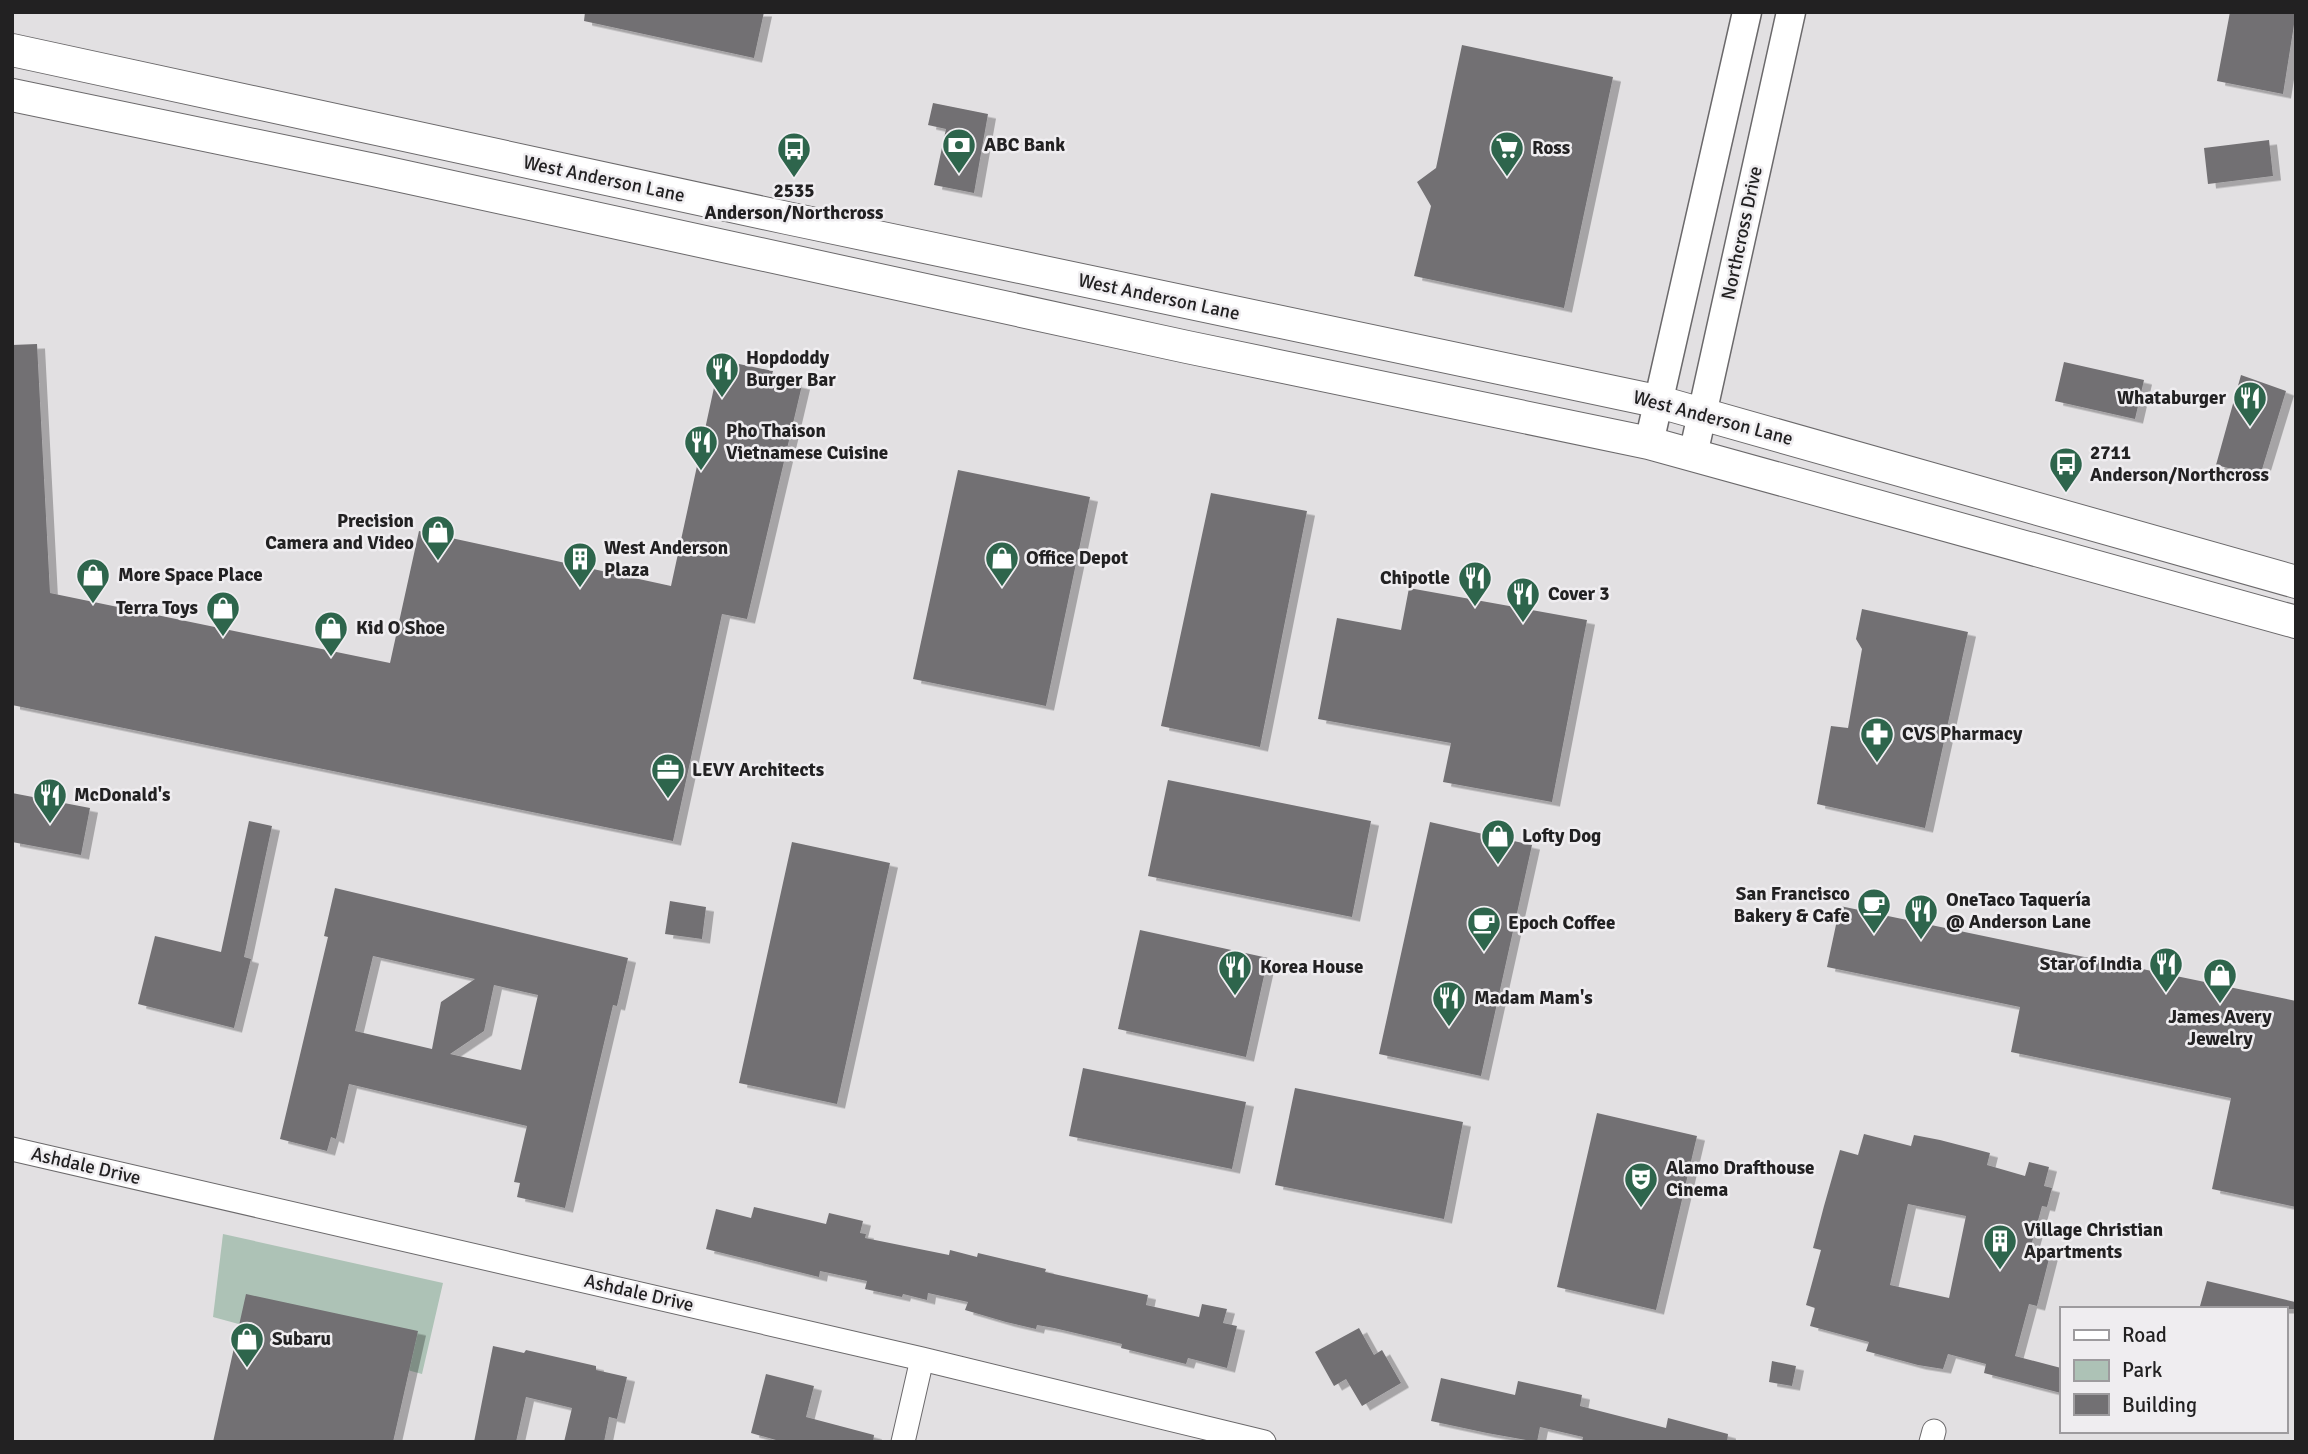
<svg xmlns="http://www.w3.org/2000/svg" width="2308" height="1454" font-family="Signika,sans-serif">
	<defs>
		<filter id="shadow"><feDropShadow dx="8" dy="4.5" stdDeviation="0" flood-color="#0004"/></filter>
	</defs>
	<rect width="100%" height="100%" fill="#e2e0e2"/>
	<path fill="#adc2b6" d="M223,1234L443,1283L422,1374L213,1317Z"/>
	<path fill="#727073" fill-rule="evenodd" filter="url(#shadow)" d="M585,12H764L754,58L584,21Z
		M2230,12H2296L2283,94L2217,81Z
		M1462,45L1613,77L1564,308L1414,276L1431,206L1417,182L1436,168Z
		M933,103L988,114L974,193L934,185L946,129L928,125Z
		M2269,140L2273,176L2208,184L2204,148Z
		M37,344L50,593L390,663L419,531L671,586L720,360L773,371L771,378L802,385L747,619L722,614L673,841L12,705V345Z
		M2064,362L2144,380L2135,419L2055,401Z
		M2241,375L2286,391L2260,476L2216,465Z
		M958,470L1090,497L1046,706L913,679Z
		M1211,493L1307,511L1260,747L1161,726Z
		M1409,588L1587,620L1552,802L1443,782L1451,743L1318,719L1337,618L1401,630Z
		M1862,609L1968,632L1925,828L1817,804L1831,726L1848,728L1862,649L1856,639Z
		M1168,780L1371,821L1352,917L1148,876Z
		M12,793L90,808L81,855L12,842Z
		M249,821L272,826L244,957L251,959L234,1028L138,1004L155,936L221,952Z
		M1430,822L1532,845L1481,1076L1379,1054Z
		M792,842L890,863L837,1104L739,1083Z
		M335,888L628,958L617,1006L613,1005L565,1208L517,1197L520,1183L514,1182L527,1126L349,1084L336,1139L331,1137L327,1151L280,1139L328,937L324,936ZM373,956L475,979L441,1002L432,1049L355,1031ZM494,985L538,995L521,1070L450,1054L484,1031Z
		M670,901L706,907L702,939L665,934Z
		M1840,906L2296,1001V1207L2212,1189L2231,1098L2011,1052L2020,1007L1827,967Z
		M1140,930L1268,958L1246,1057L1118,1029Z
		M1083,1068L1246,1102L1232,1169L1069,1136Z
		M1295,1088L1463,1122L1444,1219L1275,1185Z
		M1597,1113L1697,1136L1656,1310L1557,1287Z
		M1864,1134L1911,1146L1914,1135L1940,1140L1990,1153L1987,1165L2025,1176L2029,1162L2049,1167L2044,1186L2052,1188L2047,1207L2042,1206L2031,1246L2051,1251L2037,1306L2029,1304L2015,1356L2061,1368V1393L1984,1373L1986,1364L1948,1354L1943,1369L1918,1365L1866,1351L1869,1342L1810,1326L1815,1308L1806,1305L1821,1250L1813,1248L1824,1206L1840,1150L1858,1155ZM1908,1204L1966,1216L1949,1298L1890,1285Z
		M754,1207L826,1224L829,1213L863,1221L860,1233L866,1234L865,1238L949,1255L950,1250L977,1257L978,1253L1046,1269L1045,1272L1148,1295L1146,1305L1199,1317L1202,1304L1227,1309L1223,1323L1237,1326L1227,1368L1188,1358L1186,1364L1121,1348L1122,1344L1054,1328L1037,1325L1036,1329L1006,1322L965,1310L968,1302L928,1293L927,1300L903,1294L902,1297L865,1289L867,1281L820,1271L819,1277L706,1249L716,1209L751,1218Z
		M2207,1281L2295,1302L2294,1309H2211L2200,1306Z
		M246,1294L418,1331L393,1442H213Z
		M1359,1328L1374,1355L1382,1350L1401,1383L1362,1406L1346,1379L1334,1386L1315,1352Z
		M493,1346L524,1353L526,1350L596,1366V1370L627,1377L617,1419L609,1417L604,1442H564L572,1408L526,1397L516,1442H474Z
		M1772,1361L1796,1366L1792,1386L1769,1382Z
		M766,1374L814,1386L806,1417L874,1435L873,1442H783L751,1433Z
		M1441,1378L1515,1395L1518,1381L1582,1395L1580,1406L1666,1428L1668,1418L1728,1434L1727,1442H1582L1583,1437L1540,1427L1537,1442L1487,1433L1431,1421Z"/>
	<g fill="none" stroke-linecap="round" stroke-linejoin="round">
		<g stroke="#6b696b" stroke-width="25">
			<path id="minor" d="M12,1149L922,1359L1264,1442
				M903,1442L922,1359
				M1931,1442L1934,1431"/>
		</g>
		<g stroke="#6b696b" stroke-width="31">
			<path id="tertiary" d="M1649,443L1747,12
				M1693,455L1791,12"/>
		</g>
		<g stroke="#6b696b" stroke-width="34">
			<path id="secondary" d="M12,50L787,218L1656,401L2296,582
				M12,95L374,170L1187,347L1649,443L2296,622"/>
		</g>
		<use href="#minor" stroke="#fff" stroke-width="23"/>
		<use href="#tertiary" stroke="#fff" stroke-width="28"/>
		<use href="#secondary" stroke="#fff" stroke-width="32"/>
	</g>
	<defs>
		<g id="bank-pin" transform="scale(1.75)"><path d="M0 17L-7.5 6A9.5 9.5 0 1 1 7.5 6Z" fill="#2e654c" stroke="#efedf0"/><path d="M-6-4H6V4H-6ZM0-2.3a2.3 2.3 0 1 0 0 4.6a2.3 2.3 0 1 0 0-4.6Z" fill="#fff"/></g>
		<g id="supermarket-pin" transform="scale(1.75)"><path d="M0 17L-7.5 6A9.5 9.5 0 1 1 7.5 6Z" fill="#2e654c" stroke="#efedf0"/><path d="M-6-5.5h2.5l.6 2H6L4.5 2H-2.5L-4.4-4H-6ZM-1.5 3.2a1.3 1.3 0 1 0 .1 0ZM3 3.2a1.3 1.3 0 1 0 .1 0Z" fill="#fff"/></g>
		<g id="bus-pin" transform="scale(1.75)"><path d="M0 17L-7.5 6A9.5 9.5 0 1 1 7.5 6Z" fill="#2e654c" stroke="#efedf0"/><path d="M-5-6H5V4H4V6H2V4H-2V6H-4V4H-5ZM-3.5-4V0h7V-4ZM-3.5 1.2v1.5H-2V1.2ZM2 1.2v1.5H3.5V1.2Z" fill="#fff"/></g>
		<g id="restaurant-pin" transform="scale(1.75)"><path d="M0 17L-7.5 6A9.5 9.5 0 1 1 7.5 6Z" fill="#2e654c" stroke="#efedf0"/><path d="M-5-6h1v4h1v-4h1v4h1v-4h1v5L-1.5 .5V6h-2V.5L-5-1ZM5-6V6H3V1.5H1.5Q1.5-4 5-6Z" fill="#fff"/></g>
		<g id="shop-pin" transform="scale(1.75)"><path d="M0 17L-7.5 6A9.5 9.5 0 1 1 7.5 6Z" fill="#2e654c" stroke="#efedf0"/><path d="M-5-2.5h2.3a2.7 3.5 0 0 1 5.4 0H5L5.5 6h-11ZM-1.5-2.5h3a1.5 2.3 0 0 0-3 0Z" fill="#fff"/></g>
		<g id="building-pin" transform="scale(1.75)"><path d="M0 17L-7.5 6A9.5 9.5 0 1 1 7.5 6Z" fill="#2e654c" stroke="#efedf0"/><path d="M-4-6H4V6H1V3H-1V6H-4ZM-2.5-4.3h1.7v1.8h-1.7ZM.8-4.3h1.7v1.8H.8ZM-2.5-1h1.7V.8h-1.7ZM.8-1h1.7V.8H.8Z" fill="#fff"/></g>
		<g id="pharmacy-pin" transform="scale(1.75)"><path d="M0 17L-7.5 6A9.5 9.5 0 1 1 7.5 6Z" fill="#2e654c" stroke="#efedf0"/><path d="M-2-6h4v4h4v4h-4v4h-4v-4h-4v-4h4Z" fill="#fff"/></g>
		<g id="office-pin" transform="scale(1.75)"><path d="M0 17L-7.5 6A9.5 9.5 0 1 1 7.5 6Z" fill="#2e654c" stroke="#efedf0"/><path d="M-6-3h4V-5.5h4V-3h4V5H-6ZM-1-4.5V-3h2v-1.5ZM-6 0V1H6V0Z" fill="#fff"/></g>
		<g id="cafe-pin" transform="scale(1.75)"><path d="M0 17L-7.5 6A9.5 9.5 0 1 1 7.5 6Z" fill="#2e654c" stroke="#efedf0"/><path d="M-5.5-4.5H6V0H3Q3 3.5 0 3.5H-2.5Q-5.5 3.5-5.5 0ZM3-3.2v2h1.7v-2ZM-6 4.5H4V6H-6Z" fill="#fff"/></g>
		<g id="theatre-pin" transform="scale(1.75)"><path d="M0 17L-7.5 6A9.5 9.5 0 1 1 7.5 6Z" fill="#2e654c" stroke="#efedf0"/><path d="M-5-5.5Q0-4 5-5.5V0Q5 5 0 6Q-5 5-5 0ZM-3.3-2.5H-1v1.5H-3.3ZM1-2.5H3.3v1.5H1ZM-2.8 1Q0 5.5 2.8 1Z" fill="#fff"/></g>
	</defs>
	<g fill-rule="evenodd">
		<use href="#bank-pin" x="959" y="145"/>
		<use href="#supermarket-pin" x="1507" y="148"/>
		<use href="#bus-pin" x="794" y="149"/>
		<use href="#restaurant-pin" x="722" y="369"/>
		<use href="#restaurant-pin" x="2250" y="398"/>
		<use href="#restaurant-pin" x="701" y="442"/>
		<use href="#bus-pin" x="2066" y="464"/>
		<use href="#shop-pin" x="438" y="532"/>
		<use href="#shop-pin" x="1002" y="558"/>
		<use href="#building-pin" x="580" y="559"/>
		<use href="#shop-pin" x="93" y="575"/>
		<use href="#restaurant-pin" x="1475" y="578"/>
		<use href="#restaurant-pin" x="1523" y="594"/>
		<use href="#shop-pin" x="223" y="608"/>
		<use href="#shop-pin" x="331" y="628"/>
		<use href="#pharmacy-pin" x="1877" y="734"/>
		<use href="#office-pin" x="668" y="770"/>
		<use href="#restaurant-pin" x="50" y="795"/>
		<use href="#shop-pin" x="1498" y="836"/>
		<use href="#cafe-pin" x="1874" y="905"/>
		<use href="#restaurant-pin" x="1921" y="911"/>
		<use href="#cafe-pin" x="1484" y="923"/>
		<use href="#restaurant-pin" x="2166" y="964"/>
		<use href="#restaurant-pin" x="1235" y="967"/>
		<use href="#shop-pin" x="2220" y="975"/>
		<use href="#restaurant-pin" x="1449" y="998"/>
		<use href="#theatre-pin" x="1641" y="1179"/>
		<use href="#building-pin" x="2000" y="1241"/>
		<use href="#shop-pin" x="247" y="1339"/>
	</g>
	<g text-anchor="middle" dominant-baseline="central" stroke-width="5" stroke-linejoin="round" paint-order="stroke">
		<g font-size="19" font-weight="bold" fill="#222122" stroke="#efedf0" text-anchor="start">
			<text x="984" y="145">ABC Bank</text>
			<text x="1532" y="148">Ross</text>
			<text x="794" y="191" text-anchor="middle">2535<tspan x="794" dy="22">Anderson/Northcross</tspan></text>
			<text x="746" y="358">Hopdoddy<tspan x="746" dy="22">Burger Bar</tspan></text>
			<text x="2226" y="398" text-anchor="end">Whataburger</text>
			<text x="726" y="431">Pho Thaison<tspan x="726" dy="22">Vietnamese Cuisine</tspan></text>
			<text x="2090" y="453">2711<tspan x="2090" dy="22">Anderson/Northcross</tspan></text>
			<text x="414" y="521" text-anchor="end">Precision<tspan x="414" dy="22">Camera and Video</tspan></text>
			<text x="604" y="548">West Anderson<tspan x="604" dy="22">Plaza</tspan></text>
			<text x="1026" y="558">Office Depot</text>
			<text x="118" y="575">More Space Place</text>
			<text x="1450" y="578" text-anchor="end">Chipotle</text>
			<text x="1548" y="594">Cover 3</text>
			<text x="198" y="608" text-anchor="end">Terra Toys</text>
			<text x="356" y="628">Kid O Shoe</text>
			<text x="1902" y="734">CVS Pharmacy</text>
			<text x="692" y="770">LEVY Architects</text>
			<text x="74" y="795">McDonald's</text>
			<text x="1522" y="836">Lofty Dog</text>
			<text x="1850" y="894" text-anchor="end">San Francisco<tspan x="1850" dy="22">Bakery &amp; Cafe</tspan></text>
			<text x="1946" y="900">OneTaco Taquería<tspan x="1946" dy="22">@ Anderson Lane</tspan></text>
			<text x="1508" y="923">Epoch Coffee</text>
			<text x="2142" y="964" text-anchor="end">Star of India</text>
			<text x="1260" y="967">Korea House</text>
			<text x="1474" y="998">Madam Mam's</text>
			<text x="2220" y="1017" text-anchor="middle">James Avery<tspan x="2220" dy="22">Jewelry</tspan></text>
			<text x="1666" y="1168">Alamo Drafthouse<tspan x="1666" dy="22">Cinema</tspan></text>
			<text x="2024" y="1230">Village Christian<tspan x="2024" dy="22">Apartments</tspan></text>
			<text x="272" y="1339">Subaru</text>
		</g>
		<g font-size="19" fill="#222122" stroke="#efedf0">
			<text transform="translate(604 179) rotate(12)">West Anderson Lane</text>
			<text transform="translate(1742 233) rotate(-78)">Northcross Drive</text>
			<text transform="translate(1159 297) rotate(12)">West Anderson Lane</text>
			<text transform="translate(1713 418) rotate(15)">West Anderson Lane</text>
			<text transform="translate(86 1166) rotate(13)">Ashdale Drive</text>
			<text transform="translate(639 1293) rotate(13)">Ashdale Drive</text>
		</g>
	</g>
	<rect width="2308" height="1454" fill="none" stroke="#222122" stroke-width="28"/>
	<rect x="2060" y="1307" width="228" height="126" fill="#efedf0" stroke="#9d9b9e" stroke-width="2"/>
	<rect x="2074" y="1330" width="35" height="10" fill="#ffffff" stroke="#9d9b9e" stroke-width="2"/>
	<text x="2122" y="1342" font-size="21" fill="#222122">Road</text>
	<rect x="2074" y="1360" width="35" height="21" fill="#adc2b6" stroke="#9d9b9e" stroke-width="2"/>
	<text x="2122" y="1377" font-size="21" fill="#222122">Park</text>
	<rect x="2074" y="1394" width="35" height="21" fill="#727073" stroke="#9d9b9e" stroke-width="2"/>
	<text x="2122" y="1412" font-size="21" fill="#222122">Building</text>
</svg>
